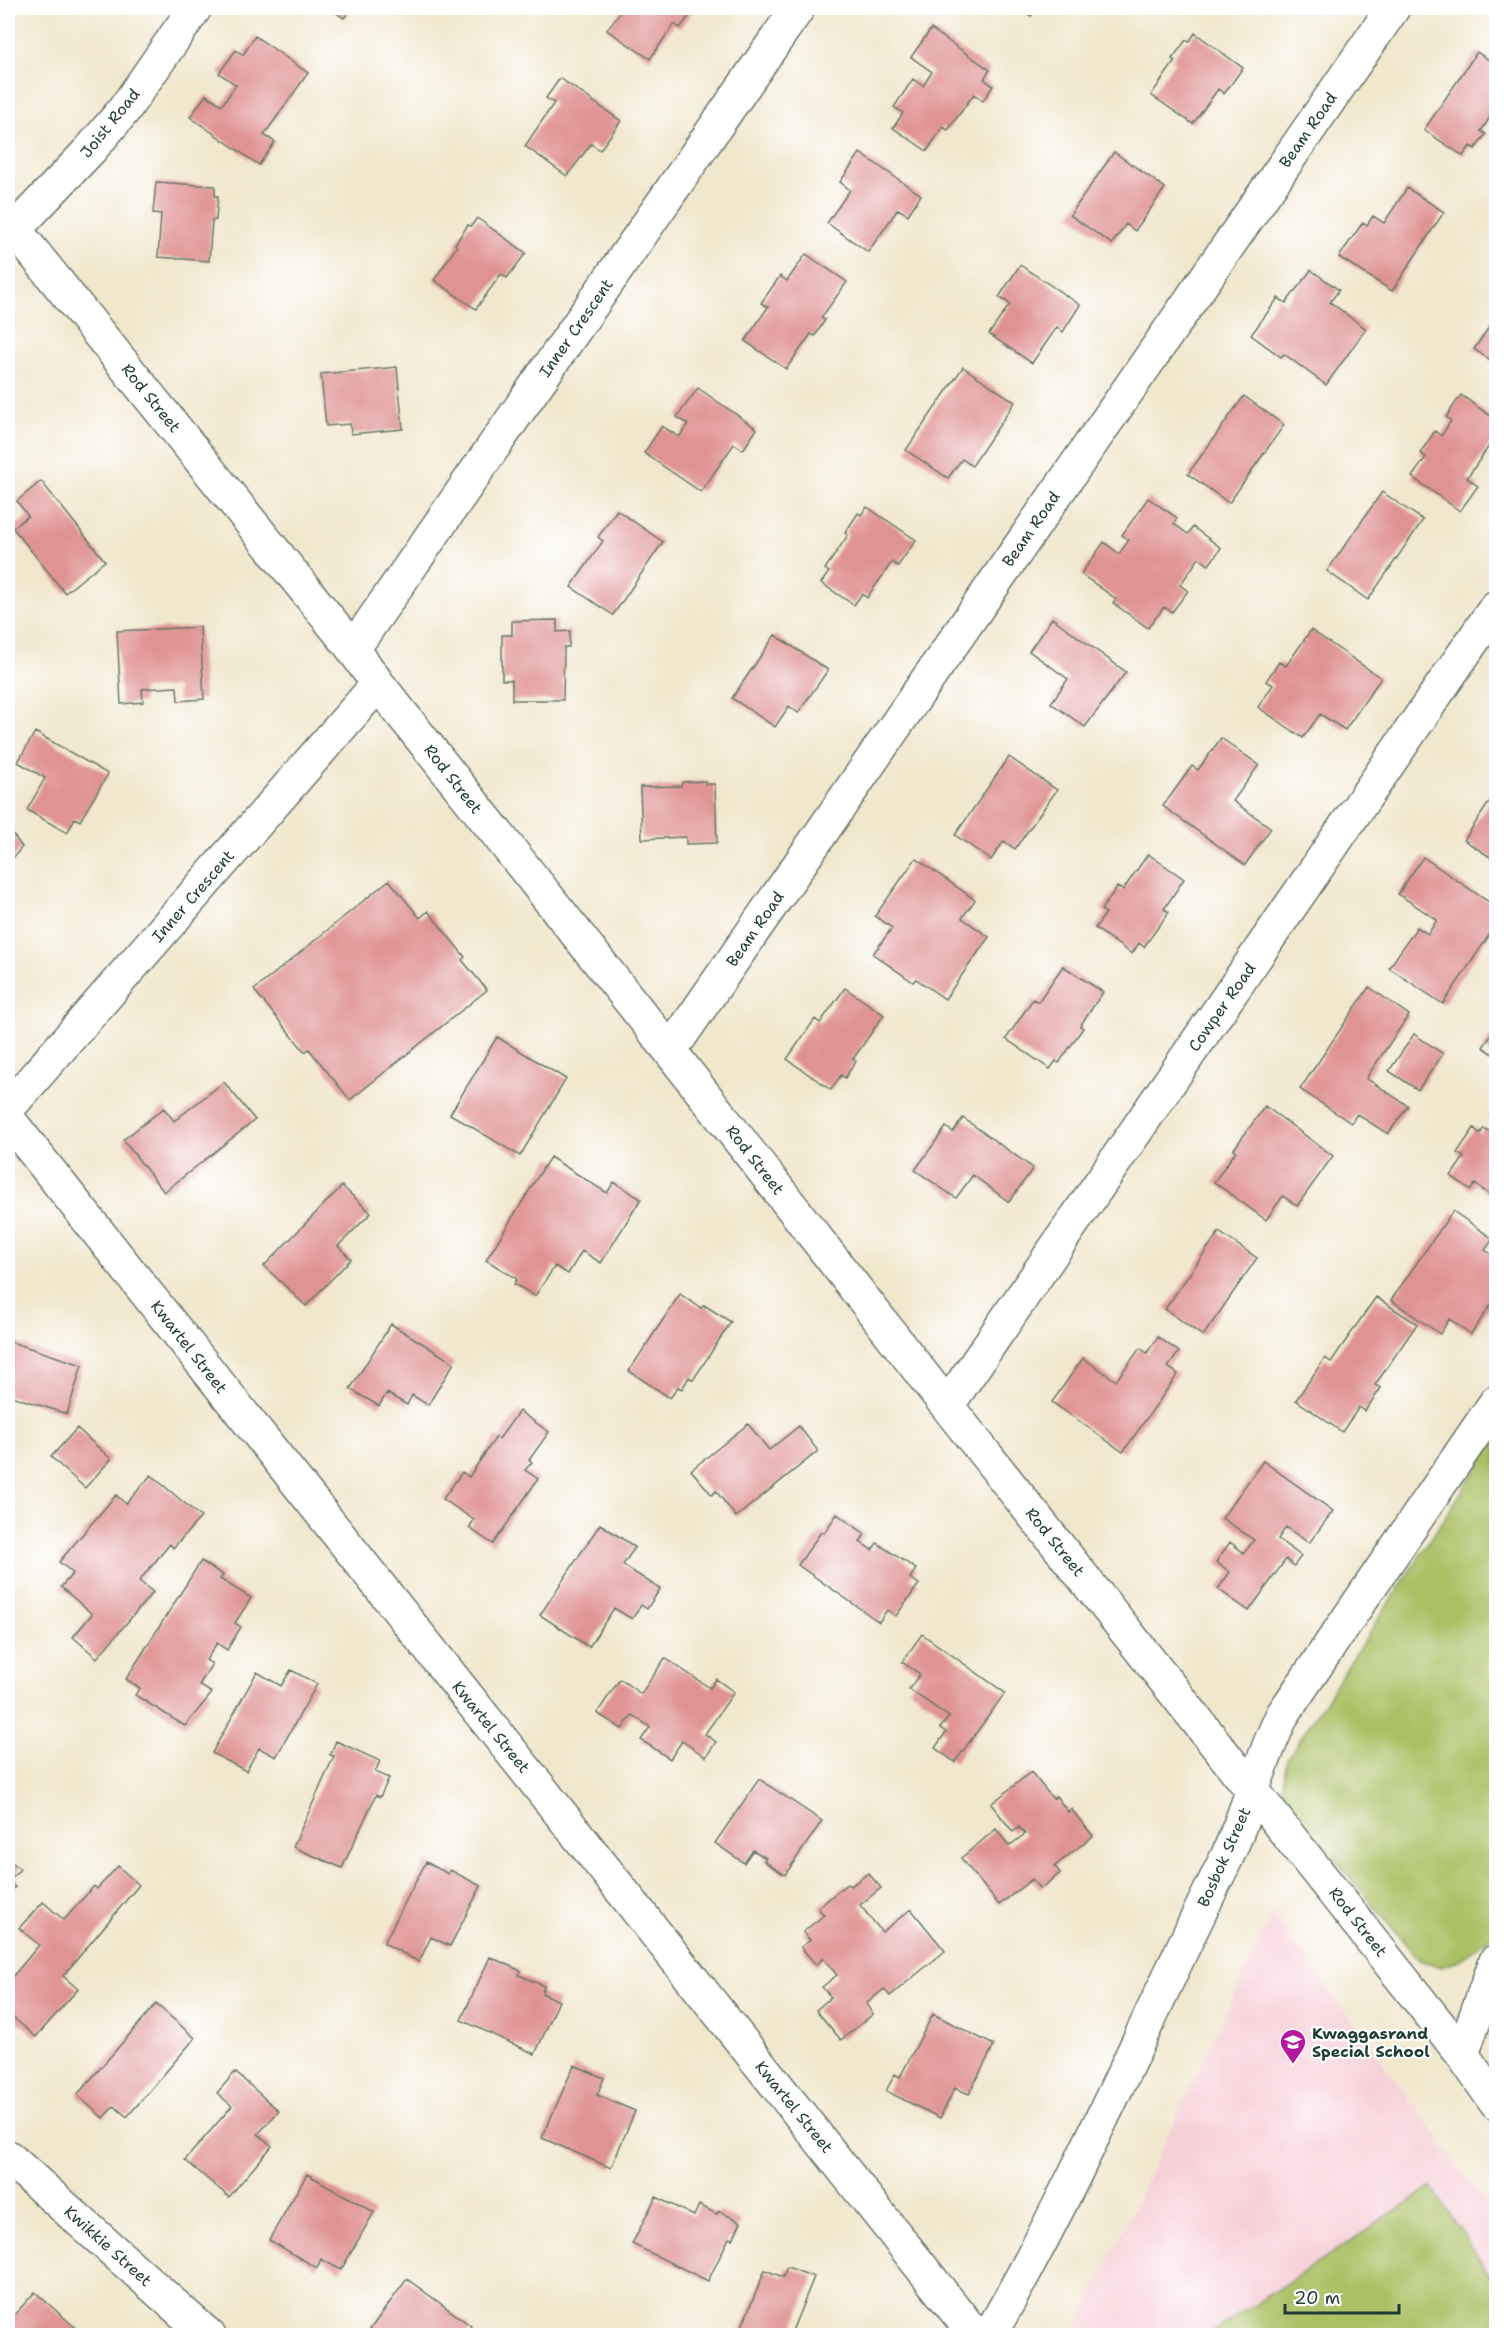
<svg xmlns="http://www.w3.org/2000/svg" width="1504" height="2343" font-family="'Shantell Sans',sans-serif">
	<rect width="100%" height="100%" fill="#fff"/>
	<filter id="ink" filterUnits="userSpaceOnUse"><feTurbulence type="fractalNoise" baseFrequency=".0167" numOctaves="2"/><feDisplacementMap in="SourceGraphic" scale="12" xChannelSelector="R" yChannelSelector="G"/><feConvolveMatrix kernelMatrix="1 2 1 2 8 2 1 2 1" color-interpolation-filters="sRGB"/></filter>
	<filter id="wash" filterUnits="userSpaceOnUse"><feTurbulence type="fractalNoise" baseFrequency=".008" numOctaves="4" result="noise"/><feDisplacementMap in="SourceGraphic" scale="24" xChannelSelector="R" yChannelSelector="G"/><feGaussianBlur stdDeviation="1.35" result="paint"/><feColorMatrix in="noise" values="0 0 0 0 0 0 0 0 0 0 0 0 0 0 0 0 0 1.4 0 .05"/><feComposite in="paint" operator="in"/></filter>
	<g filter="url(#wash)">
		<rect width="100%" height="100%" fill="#f1e7cd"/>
		<path fill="#f6cfd8" d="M1273,1913L1496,2217V2335L1073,2336Z"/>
		<path fill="#abbf63" stroke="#657e4c" stroke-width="1.5" d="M1496,1439V1931L1463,1959L1442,1967L1419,1960L1298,1815L1282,1788L1287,1759Z
			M1432,2187L1496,2285V2335H1208Z"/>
		<g id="blocks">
			<path fill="#df9392" d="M329,8H352L344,18Z
				M623,8H695L680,28L674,24L650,59L607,30Z
				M1019,8H1037L1031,16Z
				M931,29L990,70L984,79L993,86L983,101L974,94L948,130L943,127L927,151L893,128L903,113L894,107L913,79L923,86L932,72L911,57Z
				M1195,33L1243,68L1224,94L1218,89L1193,124L1151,95L1175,61L1172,59L1186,40L1189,42Z
				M255,36L308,73L264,135L275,142L259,165L190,117L206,95L222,105L236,85L219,73L236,50L243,55Z
				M1477,52L1496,65V108L1481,131L1486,134L1475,149L1470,146L1463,156L1424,130Z
				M560,78L621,121L600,150L591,144L567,176L525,146L554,103L546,98Z
				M1114,152L1165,188L1135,231L1126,224L1112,244L1070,215Z
				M860,153L921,195L908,215L898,209L868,252L827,223L850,190L840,182Z
				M156,182L215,186V196H218L216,220H212L209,261L158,257L161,214L153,213Z
				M1407,188L1444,212L1392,291L1339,257L1363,222L1367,225L1373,216L1384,223Z
				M477,218L526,253L507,278L501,274L476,309L434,280L457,246L455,244L468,225L471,226Z
				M806,254L847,282L821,318L825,320L815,336L811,334L786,369L745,341L768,307L761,303L780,276L787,281Z
				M1020,265L1080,305L1063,332L1057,327L1032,363L989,334L1010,304L999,297Z
				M1311,270L1339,290L1330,302L1366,329L1326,385L1284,354L1281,357L1251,335L1278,298L1286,303Z
				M1496,317V364L1474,349Z
				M397,367L403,429L351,434L350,424L326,426L321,374Z
				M963,367L1015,402L972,466L962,459L948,478L906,450Z
				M698,388L757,429L743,450L734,444L701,492L644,453L662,426L679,437L688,424L677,417Z
				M1461,395L1496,420V436L1467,478L1478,486L1460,511L1412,477L1426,457L1420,453L1435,431L1441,436L1451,421L1446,417Z
				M1244,396L1284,425L1229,503L1188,474Z
				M41,481L105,561L65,593L13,528L28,516L17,501Z
				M1382,492L1423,520L1368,600L1327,571Z
				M1148,498L1177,518L1174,524L1188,534L1193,527L1221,548L1209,565L1199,558L1180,585L1188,591L1172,612L1164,607L1148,628L1113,603L1116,599L1081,574L1104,542L1119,554L1129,540L1122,535Z
				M867,507L916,540L898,566L892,562L867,598L862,594L854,605L821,583L829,572L825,569L848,535L845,533L858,513L861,515Z
				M617,510L663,542L613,615L571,587L603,541L598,537Z
				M1052,618L1126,672L1085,727L1051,703L1068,679L1029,651Z
				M557,620V632L570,631L569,647H564L563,700H512V680H502V635H512V621Z
				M200,627L204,699L178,701L177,687L142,689L143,702L121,704L117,631Z
				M1311,630L1381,678L1345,730L1320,714L1303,738L1258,707L1273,685L1266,681L1279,662L1286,666Z
				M775,635L828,670L798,713L789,706L775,727L732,698Z
				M35,732L108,774L80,821L75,818L67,833L27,810L45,778L18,762Z
				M1221,738L1259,765L1233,801L1271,828L1245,865L1163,806L1192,766L1198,770Z
				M1009,757L1057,790L1015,849L1004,841L991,860L955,835Z
				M705,781V784H715L717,843L686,844V837L642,839L640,787L681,786L682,782Z
				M1494,795L1496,797V861L1464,840Z
				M8,828L22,847L8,864Z
				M1148,854L1184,879L1164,909L1169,912L1144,947L1139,943L1132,954L1095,928L1106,913L1101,910L1117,887L1123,890Z
				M1423,857L1496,907V925L1443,1004L1389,968L1417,927L1428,934L1437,920L1398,894Z
				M916,858L975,900L962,918L989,937L945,999L916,979L913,982L873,954L892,928L875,916Z
				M389,880L420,918L428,911L465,957L462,960L487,990L350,1100L309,1049L305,1052L254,990Z
				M1063,966L1103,992L1080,1026L1083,1028L1059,1063L1056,1061L1050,1069L1006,1039L1033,999L1038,1002Z
				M1369,987L1409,1015L1366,1078L1408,1106L1388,1134L1357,1114L1351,1123L1300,1089Z
				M845,988L884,1015L853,1059L856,1061L845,1078L841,1075L831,1090L787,1059L815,1019L820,1023Z
				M1496,1028V1056L1483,1047Z
				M1414,1034L1443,1054L1418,1090L1389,1071Z
				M497,1037L566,1079L520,1156L450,1114Z
				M224,1082L255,1120L164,1192L123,1140L164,1108L174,1121Z
				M1496,1104V1119L1490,1114Z
				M1265,1106L1333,1156L1297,1206L1283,1196L1266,1220L1214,1182L1236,1151L1234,1149Z
				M963,1118L1033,1168L1009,1202L973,1175L956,1198L915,1170L946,1127L953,1132Z
				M1496,1124V1199L1475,1184L1471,1190L1451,1176L1464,1157L1457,1153L1474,1128L1480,1134L1484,1128L1490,1132Z
				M550,1157L607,1193L614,1182L641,1199L601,1263L582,1251L568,1274L555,1266L535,1296L514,1284L517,1279L486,1260Z
				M342,1186L371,1213L338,1246L351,1259L306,1306L264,1266Z
				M1453,1211L1493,1239L1485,1250L1494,1256L1496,1253V1297L1471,1334L1449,1319L1440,1334L1391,1300Z
				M1219,1232L1257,1258L1203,1336L1165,1309Z
				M680,1294L701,1308L704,1305L731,1322L693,1380L689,1377L682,1389L678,1387L670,1398L629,1371Z
				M1376,1297L1417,1324L1375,1385L1381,1388L1365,1411L1359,1407L1342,1432L1296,1400L1325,1358L1331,1362Z
				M391,1324L454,1363L428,1405L412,1395L407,1405L387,1393L379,1406L350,1389Z
				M1158,1337L1179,1352L1168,1367L1178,1374L1123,1452L1052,1402L1083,1358L1116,1381L1140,1348L1147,1353Z
				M8,1341L82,1365L67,1414L8,1395Z
				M519,1411L549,1432L529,1460L532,1462L525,1470L538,1479L493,1544L469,1528L474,1520L443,1499L462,1472L469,1477L496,1437L499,1439Z
				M748,1424L769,1450L799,1426L818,1451L736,1517L716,1491L712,1495L691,1470Z
				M77,1428L111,1459L85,1488L51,1457Z
				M1263,1461L1333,1511L1309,1543L1286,1527L1278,1539L1301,1556L1294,1566L1286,1559L1249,1611L1218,1589L1230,1572L1216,1562L1230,1542L1244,1553L1254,1540L1222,1518Z
				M151,1475L201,1517L173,1548L170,1544L139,1581L153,1592L97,1658L73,1637L92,1614L61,1587L73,1573L59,1562L116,1495L126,1504Z
				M837,1514L865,1534L860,1542L872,1550L877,1543L916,1569L910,1578L919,1584L896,1616L887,1610L879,1622L798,1565L821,1532L824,1533Z
				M600,1524L635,1547L623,1565L660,1589L647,1609L641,1605L632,1619L614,1608L589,1647L540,1615Z
				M201,1561L223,1575L220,1579L251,1598L235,1623L241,1627L227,1650L217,1643L206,1660L212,1664L199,1685L212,1693L185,1726L135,1695L140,1688L126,1679Z
				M922,1634L1005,1693L955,1762L935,1748L946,1732L940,1728L949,1717L909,1689L920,1674L902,1662Z
				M665,1658L710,1688L716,1679L734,1692L705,1734L716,1742L706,1757L682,1741L670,1759L641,1740L650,1727L632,1715L622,1729L597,1713L620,1679L641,1694Z
				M291,1670L317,1684L276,1757L259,1748L246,1771L212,1753L257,1672L281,1686Z
				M336,1741L380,1761L375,1772L389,1778L380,1797L376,1795L342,1868L293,1847L334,1756L330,1755Z
				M1031,1772L1053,1799L1056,1796L1068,1812L1071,1809L1093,1836L1055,1866L1060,1873L1040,1889L1032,1879L999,1905L961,1858L996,1829L1009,1846L1025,1834L1019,1827L1013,1832L991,1804Z
				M759,1779L822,1821L785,1875L764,1861L766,1858L753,1850L744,1863L715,1843Z
				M8,1859L20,1869L9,1881L15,1887L8,1896Z
				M426,1862L448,1874L450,1870L481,1886L450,1946L431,1937L419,1962L384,1943Z
				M118,1866L139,1885L63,1976L78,1989L36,2037L8,2013V1982L39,1945L19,1928L43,1902L64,1920L94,1886L97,1889Z
				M868,1873L881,1888L860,1905L882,1932L911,1909L945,1951L890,1996L884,1989L866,2004L873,2014L841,2040L816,2010L831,1997L822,1987L837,1975L823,1958L816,1965L801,1947L810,1940L803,1932L824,1915L818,1908L847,1884L851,1886Z
				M490,1957L521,1971L519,1975L544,1986L542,1993L559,2001L535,2054L461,2020Z
				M156,2004L195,2038L127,2117L114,2106L103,2118L77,2095Z
				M933,2014L994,2045L969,2094L955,2088L940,2118L886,2091L895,2074L900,2077Z
				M574,2065L604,2078L597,2095L635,2111L611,2168L542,2138Z
				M235,2072L279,2111L258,2134L272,2146L229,2197L185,2160L232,2106L217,2093Z
				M307,2174L374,2212L341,2270L321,2259L317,2268L269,2240Z
				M656,2197L694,2216L699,2205L717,2214L719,2211L741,2222L733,2239L729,2238L708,2281L632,2244Z
				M787,2267L814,2277L790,2336H738L765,2270L783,2277Z
				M407,2279L471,2326L464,2336H365Z
				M35,2292L77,2329L72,2336H23L8,2322Z"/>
		</g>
	</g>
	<g filter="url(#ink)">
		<use href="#blocks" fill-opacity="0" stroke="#68786a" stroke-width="1.5"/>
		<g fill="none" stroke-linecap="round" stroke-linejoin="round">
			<g stroke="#68786a" stroke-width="36">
				<path id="minor" d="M8,221L353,649L378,684L670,1051L947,1406L1462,2054L1496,2103
					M14,230L90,150L124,110L195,8
					M353,649L798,8
					M670,1051L1393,8
					M8,1108L378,684
					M8,1119L976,2336
					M947,1406L1496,607
					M1462,2054L1496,1961
					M8,2157L209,2336
					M989,2336C1078,2182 1147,2017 1226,1859C1248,1811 1260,1760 1283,1714L1496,1402"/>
			</g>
			<use href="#minor" stroke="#fff" stroke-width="33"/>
		</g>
	</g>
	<defs>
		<g id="school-pin" transform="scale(1.35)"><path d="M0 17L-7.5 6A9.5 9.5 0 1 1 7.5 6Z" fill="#b5179e" stroke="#fff"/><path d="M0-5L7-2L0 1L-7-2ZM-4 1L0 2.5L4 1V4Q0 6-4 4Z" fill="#fff"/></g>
	</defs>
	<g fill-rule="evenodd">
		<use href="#school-pin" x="1293" y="2042"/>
	</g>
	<g text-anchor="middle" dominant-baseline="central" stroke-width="4.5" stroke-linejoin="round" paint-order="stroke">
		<g font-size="16" fill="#1f3d34" stroke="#fff">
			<text transform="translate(110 123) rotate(-51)">Joist Road</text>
			<text transform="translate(1308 130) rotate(-55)">Beam Road</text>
			<text transform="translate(576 328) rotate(-55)">Inner Crescent</text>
			<text transform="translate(151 398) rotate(51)">Rod Street</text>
			<text transform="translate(1031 529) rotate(-55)">Beam Road</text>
			<text transform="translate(453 779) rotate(52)">Rod Street</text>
			<text transform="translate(193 896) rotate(-49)">Inner Crescent</text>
			<text transform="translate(755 929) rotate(-55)">Beam Road</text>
			<text transform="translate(1222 1007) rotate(-55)">Cowper Road</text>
			<text transform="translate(755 1160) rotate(52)">Rod Street</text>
			<text transform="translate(189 1347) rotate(52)">Kwartel Street</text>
			<text transform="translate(1055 1542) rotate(51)">Rod Street</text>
			<text transform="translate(491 1727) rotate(51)">Kwartel Street</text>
			<text transform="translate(1224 1857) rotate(-66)">Bosbok Street</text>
			<text transform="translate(1358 1922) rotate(52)">Rod Street</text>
			<text transform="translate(794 2107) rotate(51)">Kwartel Street</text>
			<text transform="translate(108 2246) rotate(42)">Kwikkie Street</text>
		</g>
		<g font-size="16" font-weight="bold" fill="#1f3d34" stroke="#fff" text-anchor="start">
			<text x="1312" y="2033">Kwaggasrand<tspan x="1312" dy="18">Special School</tspan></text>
		</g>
	</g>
	<rect width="1504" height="2343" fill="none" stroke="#fff" stroke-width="30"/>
	<path d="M1285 2304v9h114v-9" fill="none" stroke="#1f3d34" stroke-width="3"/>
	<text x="1294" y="2304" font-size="18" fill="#1f3d34" stroke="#ffffff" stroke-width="4.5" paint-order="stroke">20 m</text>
</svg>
